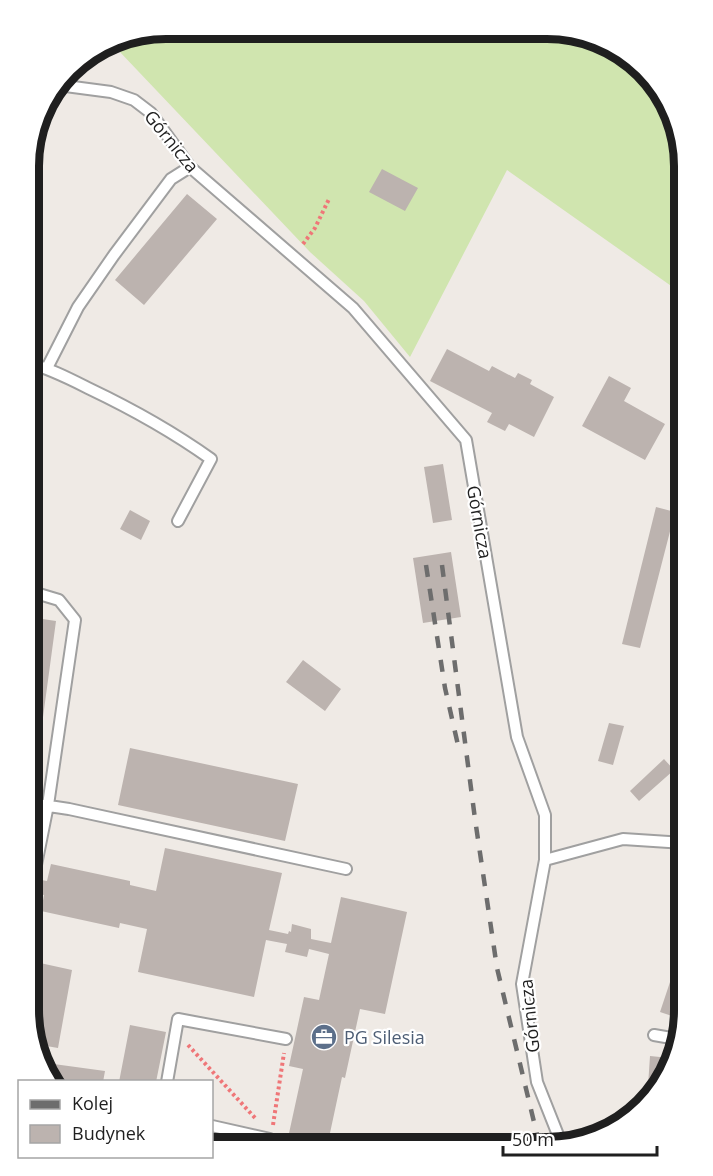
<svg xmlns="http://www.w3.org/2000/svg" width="713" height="1176" font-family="'Open Sans',sans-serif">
	<rect width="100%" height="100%" fill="#efeae5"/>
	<path fill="#d0e5af" d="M166,29L562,31L631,57L674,114L684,166V295L507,170L410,357L364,301L310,252L119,51L99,48L114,39Z"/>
	<path fill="#bcb3af" d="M382,169L418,188L405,211L369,192Z
		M187,194L217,219L144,305L115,280Z
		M447,349L489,371L492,366L515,378L518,373L532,380L530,384L554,397L534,437L509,424L505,431L487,422L492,413L430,381Z
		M609,376L631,388L624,401L665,424L645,460L582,426Z
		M443,464L452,520L433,523L424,467Z
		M656,507L675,512L640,648L622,644Z
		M130,510L150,521L141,540L120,529Z
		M451,552L461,617L423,623L413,558Z
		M29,617L56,621L36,769H29Z
		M303,660L341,689L325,711L286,682Z
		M609,723L624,726L613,765L598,761Z
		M130,748L298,784L285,841L118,805Z
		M664,759L674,770L639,801L630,791Z
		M165,848L282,873L269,930L288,934L289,931L291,932L292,924L311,929V939L331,943L341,897L407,912L385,1014L360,1009L345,1078L342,1077L327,1147H286L303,1069L289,1066L304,997L319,1000L329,954L309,949L307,957L285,952L287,944L266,940L254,997L138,972L147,929L120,923L119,928L41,911L44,895L29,892V878L47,881L51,864L130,881V885L156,891Z
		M682,946L684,947V1020L660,1012Z
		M31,961L72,970L58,1048L35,1044L28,1010L29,976Z
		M130,1025L166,1032L156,1082H119Z
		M650,1056L670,1058L656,1093L647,1101Z
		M39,1062L105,1071L103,1082H53Z"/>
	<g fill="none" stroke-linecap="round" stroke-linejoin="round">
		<g stroke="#a0a0a0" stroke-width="14">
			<path id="lane" d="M58,85L111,92L134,100L151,113L190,167L353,308L466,440L517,737L545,815V860L522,984L537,1082L562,1145
				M29,363C51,369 70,379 90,389C132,409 173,432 211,459L178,521
				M47,368L78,307L114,255L171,179L190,167
				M29,803L69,809L346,869
				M545,860L623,839L684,843
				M29,900L48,805L75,620L59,600L29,591
				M654,1035L677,1039
				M167,1082L178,1019L286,1039
				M212,1126L270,1139"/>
		</g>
		<path stroke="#ef7678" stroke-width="4" stroke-dasharray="3 3" stroke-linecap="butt" d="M303,244L315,228L329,199
			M188,1045L256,1119
			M273,1125L284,1053"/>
		<use href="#lane" stroke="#fff" stroke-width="10"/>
		<path stroke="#6d6d6d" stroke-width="4.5" stroke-dasharray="12 12" stroke-linecap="butt" d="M426,565L445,688L458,745
			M442,565L475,819L497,968L540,1147"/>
	</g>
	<defs>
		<g id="office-disc" transform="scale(1.35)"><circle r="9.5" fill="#5c6f8a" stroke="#fff"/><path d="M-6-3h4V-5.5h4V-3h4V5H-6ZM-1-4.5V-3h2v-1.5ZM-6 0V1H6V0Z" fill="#fff"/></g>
	</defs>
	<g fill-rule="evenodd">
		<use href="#office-disc" x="324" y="1037"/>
	</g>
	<g text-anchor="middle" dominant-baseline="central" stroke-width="4.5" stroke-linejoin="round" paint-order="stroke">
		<g font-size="18" fill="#1f1f1f" stroke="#fff">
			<text transform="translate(172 141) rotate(51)">Górnicza</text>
			<text transform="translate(480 522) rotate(80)">Górnicza</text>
			<text transform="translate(529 1016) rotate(-96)">Górnicza</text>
		</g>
		<g font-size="18" fill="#4e5e75" stroke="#fff" text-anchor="start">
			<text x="344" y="1037">PG Silesia</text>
		</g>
	</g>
	<path d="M0 0H713V1176H0ZM166 39H547A127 127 0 0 1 674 166V1010A127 127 0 0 1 547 1137H166A127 127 0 0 1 39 1010V166A127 127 0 0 1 166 39Z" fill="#fff" fill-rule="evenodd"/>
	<path fill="none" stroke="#1f1f1f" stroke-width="8" d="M166 39H547A127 127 0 0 1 674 166V1010A127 127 0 0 1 547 1137H166A127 127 0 0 1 39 1010V166A127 127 0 0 1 166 39Z"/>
	<rect x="18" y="1080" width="195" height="78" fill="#ffffff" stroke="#a5a5a5" stroke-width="1.5"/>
	<rect x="30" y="1100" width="30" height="9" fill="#6d6d6d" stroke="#a5a5a5" stroke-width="1.5"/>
	<text x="72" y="1110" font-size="18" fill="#1f1f1f">Kolej</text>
	<rect x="30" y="1125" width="30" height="18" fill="#bcb3af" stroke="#a5a5a5" stroke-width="1.5"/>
	<text x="72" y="1140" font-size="18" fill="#1f1f1f">Budynek</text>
	<path d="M503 1146v9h154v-9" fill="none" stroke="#1f1f1f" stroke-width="3"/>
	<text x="512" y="1146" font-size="18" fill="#1f1f1f" stroke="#ffffff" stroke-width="4.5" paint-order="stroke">50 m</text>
</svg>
